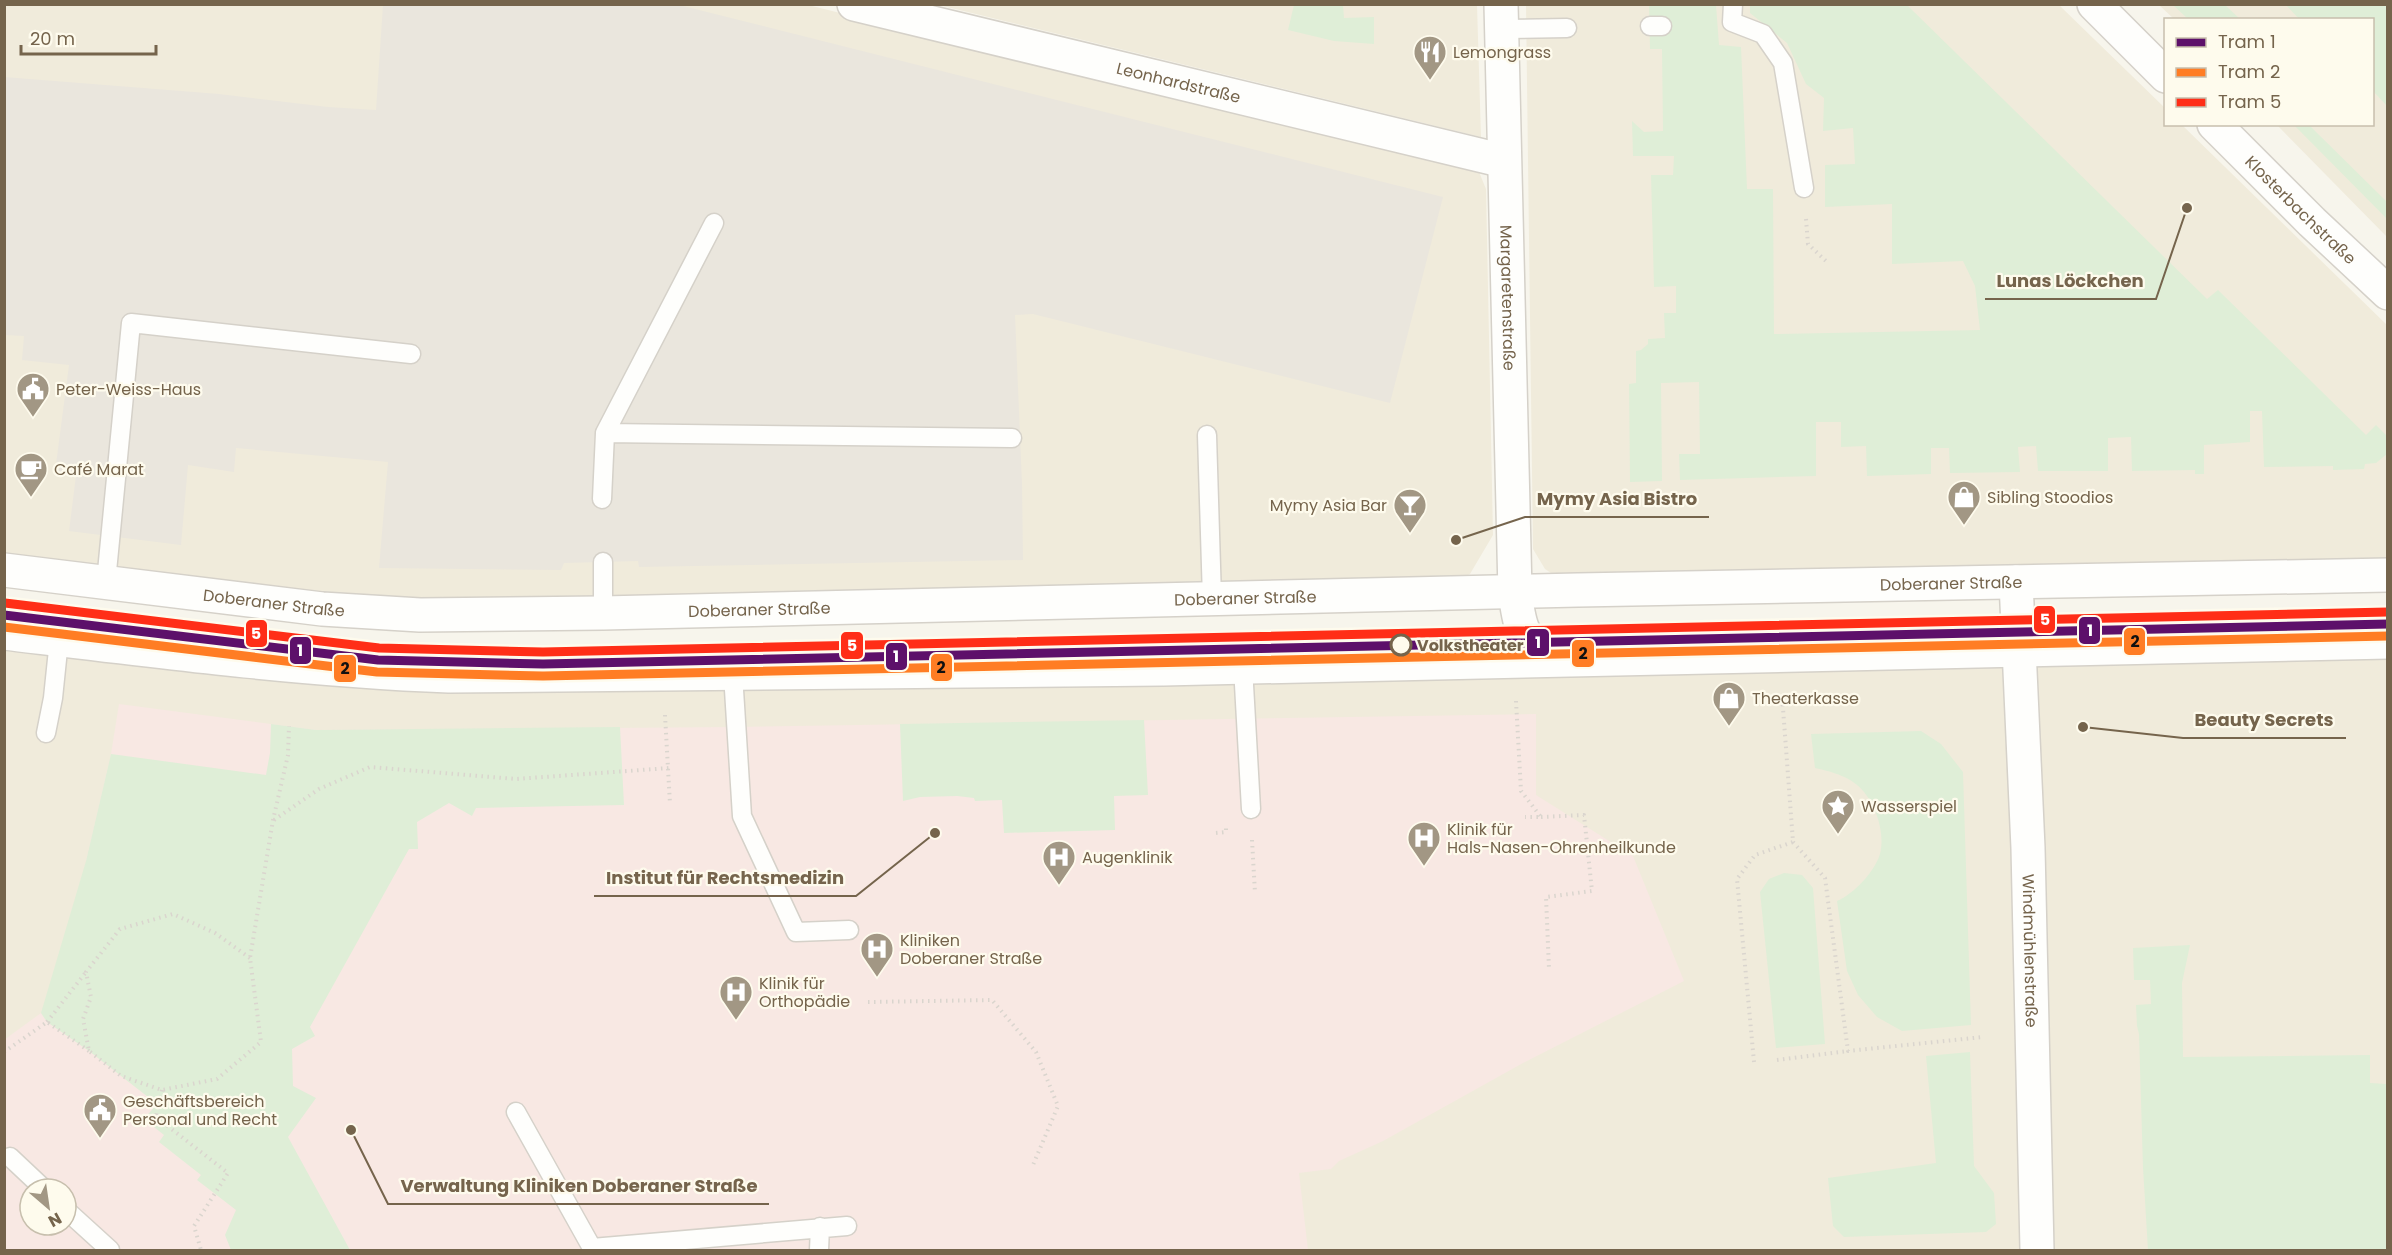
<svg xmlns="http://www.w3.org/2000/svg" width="2392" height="1255" font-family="Poppins,sans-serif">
	<rect width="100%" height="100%" fill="#f7f5ec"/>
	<path fill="#f0ebdb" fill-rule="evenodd" d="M5,5H808L1479,172L1486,189L1493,535L1470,574L1449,585L945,596L331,598L5,559Z
		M939,5H1477L1481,137Z
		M1526,5H2059L2165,108L2166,124L2182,125L2387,325V576L1557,577L1545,569L1533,549Z
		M2159,5H2387V237L2277,125L2372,124V20L2174,19Z
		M5,643L226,674L352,688L485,692L2387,653V1250H5ZM30,1189H66V1225H30Z"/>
	<path fill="#eae6dd" d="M383,5H679L1443,197L1390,403L1033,314L1015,315L1022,484L1023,560L639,567L638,561L564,563L561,570L379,568L388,462L236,448L234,472L188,465L181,545L69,531L76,475L55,472L69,365L22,360L24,336L5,335L4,77L219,94L328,107L376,110Z"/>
	<path fill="#f8e8e3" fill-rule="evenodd" d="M119,704L316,730L735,727L1536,714V795L1633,856L1684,981L1523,1063L1383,1141L1339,1161L1331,1169L1299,1173L1308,1250H5L4,1040L41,1013L75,974L86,861L111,754ZM30,1189H66V1225H30Z"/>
	<path fill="#dfeed7" d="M2285,4L2387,5V106L2373,91L2372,20L2299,19Z
		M1294,5H1343L1344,18L1374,17V44L1334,41L1288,30Z
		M1649,5H1716L1719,45L1741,47L1747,189H1773L1774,334L1980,330L1975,286L1963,261L1892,264V204L1825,207V165L1855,164L1853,128L1823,131L1824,98L1806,84L1787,43L1750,13V5H1907L2207,299L2218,290L2366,435L2376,425L2387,436V454L2376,463L2365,464L2364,469L2333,470V466L2264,467L2262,411H2250V442L2204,445V474H2195V470L2132,471L2131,437L2108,438V471H2038L2036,446L2018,447L2020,472L1950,473L1949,448H1931V474L1867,476L1866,446L1841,447V422H1816V476L1680,480L1679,454H1700L1699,382L1661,383L1662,481L1630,482L1629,384L1636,383V351L1641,350L1648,344V339L1665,338L1664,313H1676V286L1654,287L1651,175H1673L1674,156H1633L1632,121L1644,132L1663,131L1662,49H1650Z
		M2173,5H2225L2240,19H2188Z
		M2294,125H2309L2387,202V219Z
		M1144,720L1148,795L1114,796L1115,830L1004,833L1002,800L975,801L974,798L957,796L920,797L903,801L900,724Z
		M271,724L316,730L620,727L624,805L476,808L472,816L449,803L417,822L418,849H409L310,1027L315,1036L292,1049L293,1086L316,1098L288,1137L350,1250H231L225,1235L236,1210L197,1180L201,1175L159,1142L164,1135L144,1119L157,1104L89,1051L47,1022L41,1013L86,861L111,754L266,775L270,753Z
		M1921,731L1941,744L1963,772L1971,1025L1902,1031L1877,1017L1858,995L1847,971L1837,901C1854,894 1875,871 1880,854C1885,834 1877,808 1864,792C1852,777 1833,772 1815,768L1811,734Z
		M1784,873L1802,875L1813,888L1825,1044L1776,1048L1760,892L1769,879Z
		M2190,945L2182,983L2183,1057L2370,1055V1083L2387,1084V1250H2148L2143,1168L2139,1034L2137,1026L2136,1005L2151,1004L2150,980H2134L2133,948Z
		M1970,1052L1974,1166L1994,1193L1996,1224L1986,1232L1844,1237L1833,1226L1828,1178L1936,1163L1926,1056Z"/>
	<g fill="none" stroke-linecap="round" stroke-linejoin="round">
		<g stroke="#d5d1c9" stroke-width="21">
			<path id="service" d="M1733,4L1732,22L1763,34L1783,63L1804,188
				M1650,26H1662
				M1502,29L1567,28
				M714,223L605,433L1012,438
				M1207,435L1212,599
				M602,499L605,433
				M106,582L131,323L411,354
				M603,613V562
				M1243,667L1251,809
				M733,674L742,816L796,932L849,930
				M46,733L53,698L59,640
				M516,1112L592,1248L847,1226
				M10,1157L44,1189
				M66,1210L110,1250
				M819,1250L820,1227"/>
		</g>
		<g stroke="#d5d1c9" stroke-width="36">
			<g id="minor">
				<path id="s1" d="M854,4L1504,161"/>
				<path id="s2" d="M1501,4L1515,592C1519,624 1521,635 1544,659"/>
				<path d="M2094,4L2166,76"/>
				<path id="s3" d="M2214,124L2312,222L2388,293"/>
				<path id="s4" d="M2016,582L2028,848L2037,1250"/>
			</g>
		</g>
		<g stroke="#d5d1c9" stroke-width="36">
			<g id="tertiary">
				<path id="s5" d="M4,570L322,609L420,615L603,613L1578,590L2388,575"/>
				<path d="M4,633C153,651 300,670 449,676L1163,669L2388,642"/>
			</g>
		</g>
		<path stroke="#dad5ce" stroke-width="4" stroke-dasharray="1.5 4.5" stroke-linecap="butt" d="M1806,219L1808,244L1828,263
			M1516,701L1521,791L1541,817H1525
			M665,715L670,804
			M1541,817L1584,815L1592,891L1546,897L1549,969
			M274,820L319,789L370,767L516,779L669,768
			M1216,833L1226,832V828
			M1252,840L1255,893
			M1793,842L1825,878L1848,1051L1983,1037
			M250,958L215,933L173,914L120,929L86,972L91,997L83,1019L89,1051L121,1076L162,1090L217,1079L261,1042L250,958L273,820L288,755L289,726
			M868,1002L992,1000L1036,1052L1058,1106L1033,1165
			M47,1022L86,972
			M4,1052L47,1022L89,1051
			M1777,1060L1848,1051
			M1754,1062L1737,879L1755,855L1793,842L1782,695
			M162,1090L156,1117L228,1173L194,1226L201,1250"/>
		<use href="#service" stroke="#fefefc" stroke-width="18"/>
		<use href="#minor" stroke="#fefefc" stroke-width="33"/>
		<use href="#tertiary" stroke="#fefefc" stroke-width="33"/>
		<g stroke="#fefbed" stroke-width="14">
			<path id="tram-1" d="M4,615L378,660L543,664L2388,624"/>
		</g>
		<g stroke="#fefbed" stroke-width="14">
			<path id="tram-2" d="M4,627L377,672L543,676L2388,636"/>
		</g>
		<g stroke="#fefbed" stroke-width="14">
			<path id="tram-3" d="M5,603L379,648L543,652L2388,612"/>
		</g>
		<use href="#tram-1" stroke="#5d106a" stroke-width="9"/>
		<use href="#tram-2" stroke="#ff7d24" stroke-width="9"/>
		<use href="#tram-3" stroke="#ff2e17" stroke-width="9"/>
	</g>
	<defs>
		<g id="restaurant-pin" transform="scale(1.725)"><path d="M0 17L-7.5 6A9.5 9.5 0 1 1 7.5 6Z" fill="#a29784" stroke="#fefbed"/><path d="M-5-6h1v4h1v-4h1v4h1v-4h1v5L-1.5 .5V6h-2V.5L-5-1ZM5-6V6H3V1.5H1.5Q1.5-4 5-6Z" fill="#fff"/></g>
		<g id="civic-pin" transform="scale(1.725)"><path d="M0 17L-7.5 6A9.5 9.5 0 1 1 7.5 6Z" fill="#a29784" stroke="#fefbed"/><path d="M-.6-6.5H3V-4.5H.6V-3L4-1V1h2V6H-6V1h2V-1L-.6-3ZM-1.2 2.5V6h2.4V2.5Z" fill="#fff"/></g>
		<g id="cafe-pin" transform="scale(1.725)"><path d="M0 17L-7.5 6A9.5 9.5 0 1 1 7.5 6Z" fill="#a29784" stroke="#fefbed"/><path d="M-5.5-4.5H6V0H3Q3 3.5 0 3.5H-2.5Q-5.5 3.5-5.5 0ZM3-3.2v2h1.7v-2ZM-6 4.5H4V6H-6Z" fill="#fff"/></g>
		<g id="shop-pin" transform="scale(1.725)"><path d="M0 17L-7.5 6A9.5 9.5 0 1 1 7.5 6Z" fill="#a29784" stroke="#fefbed"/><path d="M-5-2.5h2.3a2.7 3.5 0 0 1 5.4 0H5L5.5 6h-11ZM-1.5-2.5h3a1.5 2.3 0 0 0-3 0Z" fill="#fff"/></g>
		<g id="bar-pin" transform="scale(1.725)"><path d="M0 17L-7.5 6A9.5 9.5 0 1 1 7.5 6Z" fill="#a29784" stroke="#fefbed"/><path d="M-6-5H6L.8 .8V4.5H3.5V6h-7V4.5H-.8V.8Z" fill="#fff"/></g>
		<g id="sight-pin" transform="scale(1.725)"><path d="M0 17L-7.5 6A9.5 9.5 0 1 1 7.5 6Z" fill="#a29784" stroke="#fefbed"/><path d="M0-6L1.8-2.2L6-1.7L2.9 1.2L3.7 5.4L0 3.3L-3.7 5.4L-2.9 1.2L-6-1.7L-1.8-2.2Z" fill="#fff"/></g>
		<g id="hospital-pin" transform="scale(1.725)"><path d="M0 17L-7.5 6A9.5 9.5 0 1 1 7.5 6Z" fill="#a29784" stroke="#fefbed"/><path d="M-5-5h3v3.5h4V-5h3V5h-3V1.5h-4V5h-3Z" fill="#fff"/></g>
	</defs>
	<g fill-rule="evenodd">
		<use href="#restaurant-pin" x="1430" y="52"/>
		<use href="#civic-pin" x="33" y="389"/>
		<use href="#cafe-pin" x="31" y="469"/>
		<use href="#shop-pin" x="1964" y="497"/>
		<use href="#bar-pin" x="1410" y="505"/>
		<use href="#shop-pin" x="1729" y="698"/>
		<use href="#sight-pin" x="1838" y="806"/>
		<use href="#hospital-pin" x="1424" y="838"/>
		<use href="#hospital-pin" x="1059" y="857"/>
		<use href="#hospital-pin" x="877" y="949"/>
		<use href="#hospital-pin" x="736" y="992"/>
		<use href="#civic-pin" x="100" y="1110"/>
	</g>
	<circle fill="#fefbed" stroke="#75644c" stroke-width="3" cx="1401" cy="645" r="10"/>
	<g text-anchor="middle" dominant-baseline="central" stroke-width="4.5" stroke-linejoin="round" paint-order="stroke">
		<g font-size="16" fill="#75644c" stroke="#fefbed" text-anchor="start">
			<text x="1453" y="52">Lemongrass</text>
			<text x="56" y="389">Peter-Weiss-Haus</text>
			<text x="54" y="469">Café Marat</text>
			<text x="1987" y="497">Sibling Stoodios</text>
			<text x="1387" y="505" text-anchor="end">Mymy Asia Bar</text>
			<text x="1752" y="698">Theaterkasse</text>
			<text x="1861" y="806">Wasserspiel</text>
			<text x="1447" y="829">Klinik für<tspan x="1447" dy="18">Hals-Nasen-Ohrenheilkunde</tspan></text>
			<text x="1082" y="857">Augenklinik</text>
			<text x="900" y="940">Kliniken<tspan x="900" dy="18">Doberaner Straße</tspan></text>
			<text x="759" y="983">Klinik für<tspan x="759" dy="18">Orthopädie</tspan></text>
			<text x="123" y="1101">Geschäftsbereich<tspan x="123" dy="18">Personal und Recht</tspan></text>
		</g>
		<g font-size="16" fill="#75644c" stroke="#fefbed">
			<text stroke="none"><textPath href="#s1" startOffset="334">Leonhardstraße</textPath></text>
			<text stroke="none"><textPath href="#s3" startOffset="122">Klosterbachstraße</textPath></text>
			<text stroke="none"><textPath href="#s2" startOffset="294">Margaretenstraße</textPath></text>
			<text stroke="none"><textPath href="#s5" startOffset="1950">Doberaner Straße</textPath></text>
			<text stroke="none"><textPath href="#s5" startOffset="1244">Doberaner Straße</textPath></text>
			<text stroke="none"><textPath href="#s5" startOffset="272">Doberaner Straße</textPath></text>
			<text stroke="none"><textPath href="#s5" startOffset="758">Doberaner Straße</textPath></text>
			<text stroke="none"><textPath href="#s4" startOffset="369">Windmühlenstraße</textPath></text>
		</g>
		<g font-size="16" font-weight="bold" fill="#75644c" stroke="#fefbed" text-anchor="start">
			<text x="1417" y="645">Volkstheater</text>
		</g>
	</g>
	<path fill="none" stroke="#75644c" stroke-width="2" d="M2187 208L2156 299H1985M1456 540L1525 517H1709M2083 727L2183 738H2346M935 833L856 896H594M351 1130L388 1204H769"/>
	<g fill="#75644c" stroke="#fefbed" stroke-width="2">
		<circle cx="2187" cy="208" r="6"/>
		<circle cx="1456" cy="540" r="6"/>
		<circle cx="2083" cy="727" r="6"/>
		<circle cx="935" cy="833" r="6"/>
		<circle cx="351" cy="1130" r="6"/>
	</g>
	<g font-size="18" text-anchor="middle" font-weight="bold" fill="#75644c" stroke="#fefbed" stroke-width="4.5" stroke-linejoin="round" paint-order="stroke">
		<text x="2070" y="287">Lunas Löckchen</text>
		<text x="1617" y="505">Mymy Asia Bistro</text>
		<text x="2264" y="726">Beauty Secrets</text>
		<text x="725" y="884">Institut für Rechtsmedizin</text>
		<text x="579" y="1192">Verwaltung Kliniken Doberaner Straße</text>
	</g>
	<g stroke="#fefbed" stroke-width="2">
		<rect x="2033" y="605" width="23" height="29" rx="6" fill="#ff2e17"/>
		<rect x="2078" y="616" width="23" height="29" rx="6" fill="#5d106a"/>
		<rect x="245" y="619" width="23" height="29" rx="6" fill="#ff2e17"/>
		<rect x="2123" y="627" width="23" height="29" rx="6" fill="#ff7d24"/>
		<rect x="1526" y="628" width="24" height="29" rx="6" fill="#5d106a"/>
		<rect x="840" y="631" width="24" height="29" rx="6" fill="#ff2e17"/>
		<rect x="289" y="636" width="23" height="29" rx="6" fill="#5d106a"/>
		<rect x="1571" y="639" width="24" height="29" rx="6" fill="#ff7d24"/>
		<rect x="885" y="642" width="23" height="29" rx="6" fill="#5d106a"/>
		<rect x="930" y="653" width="23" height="29" rx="6" fill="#ff7d24"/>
		<rect x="333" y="654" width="24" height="29" rx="6" fill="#ff7d24"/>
	</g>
	<g font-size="16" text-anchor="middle" font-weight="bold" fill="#fff">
		<text x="2045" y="625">5</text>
		<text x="2090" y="636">1</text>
		<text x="256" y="639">5</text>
		<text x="1538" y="648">1</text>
		<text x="852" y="651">5</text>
		<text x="300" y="656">1</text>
		<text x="896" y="662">1</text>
	</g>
	<g font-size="16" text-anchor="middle" font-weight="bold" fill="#111">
		<text x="2135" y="647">2</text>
		<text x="1583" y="659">2</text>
		<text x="941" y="673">2</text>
		<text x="345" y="674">2</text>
	</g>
	<rect width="2392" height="1255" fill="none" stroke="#75644c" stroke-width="12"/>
	<rect x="2164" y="18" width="210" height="108" fill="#fefbed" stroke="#c7bfad" stroke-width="1.5"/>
	<rect x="2176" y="38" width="30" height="9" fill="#5d106a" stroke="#c7bfad" stroke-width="1.5"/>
	<text x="2218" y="48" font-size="18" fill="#75644c">Tram 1</text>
	<rect x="2176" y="68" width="30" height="9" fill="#ff7d24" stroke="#c7bfad" stroke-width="1.5"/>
	<text x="2218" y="78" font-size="18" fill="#75644c">Tram 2</text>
	<rect x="2176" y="98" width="30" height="9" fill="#ff2e17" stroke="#c7bfad" stroke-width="1.5"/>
	<text x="2218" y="108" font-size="18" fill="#75644c">Tram 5</text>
	<g transform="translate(48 1207) rotate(151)"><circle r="28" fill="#fefbed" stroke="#c7bfad" stroke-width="1.5"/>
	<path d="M0-4.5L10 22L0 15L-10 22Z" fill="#a29784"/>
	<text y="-9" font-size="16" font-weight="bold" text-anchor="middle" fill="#75644c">N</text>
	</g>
	<path d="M21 45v9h135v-9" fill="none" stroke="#75644c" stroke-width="3"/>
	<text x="30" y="45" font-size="18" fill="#75644c" stroke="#fefbed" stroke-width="4.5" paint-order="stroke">20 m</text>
</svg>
